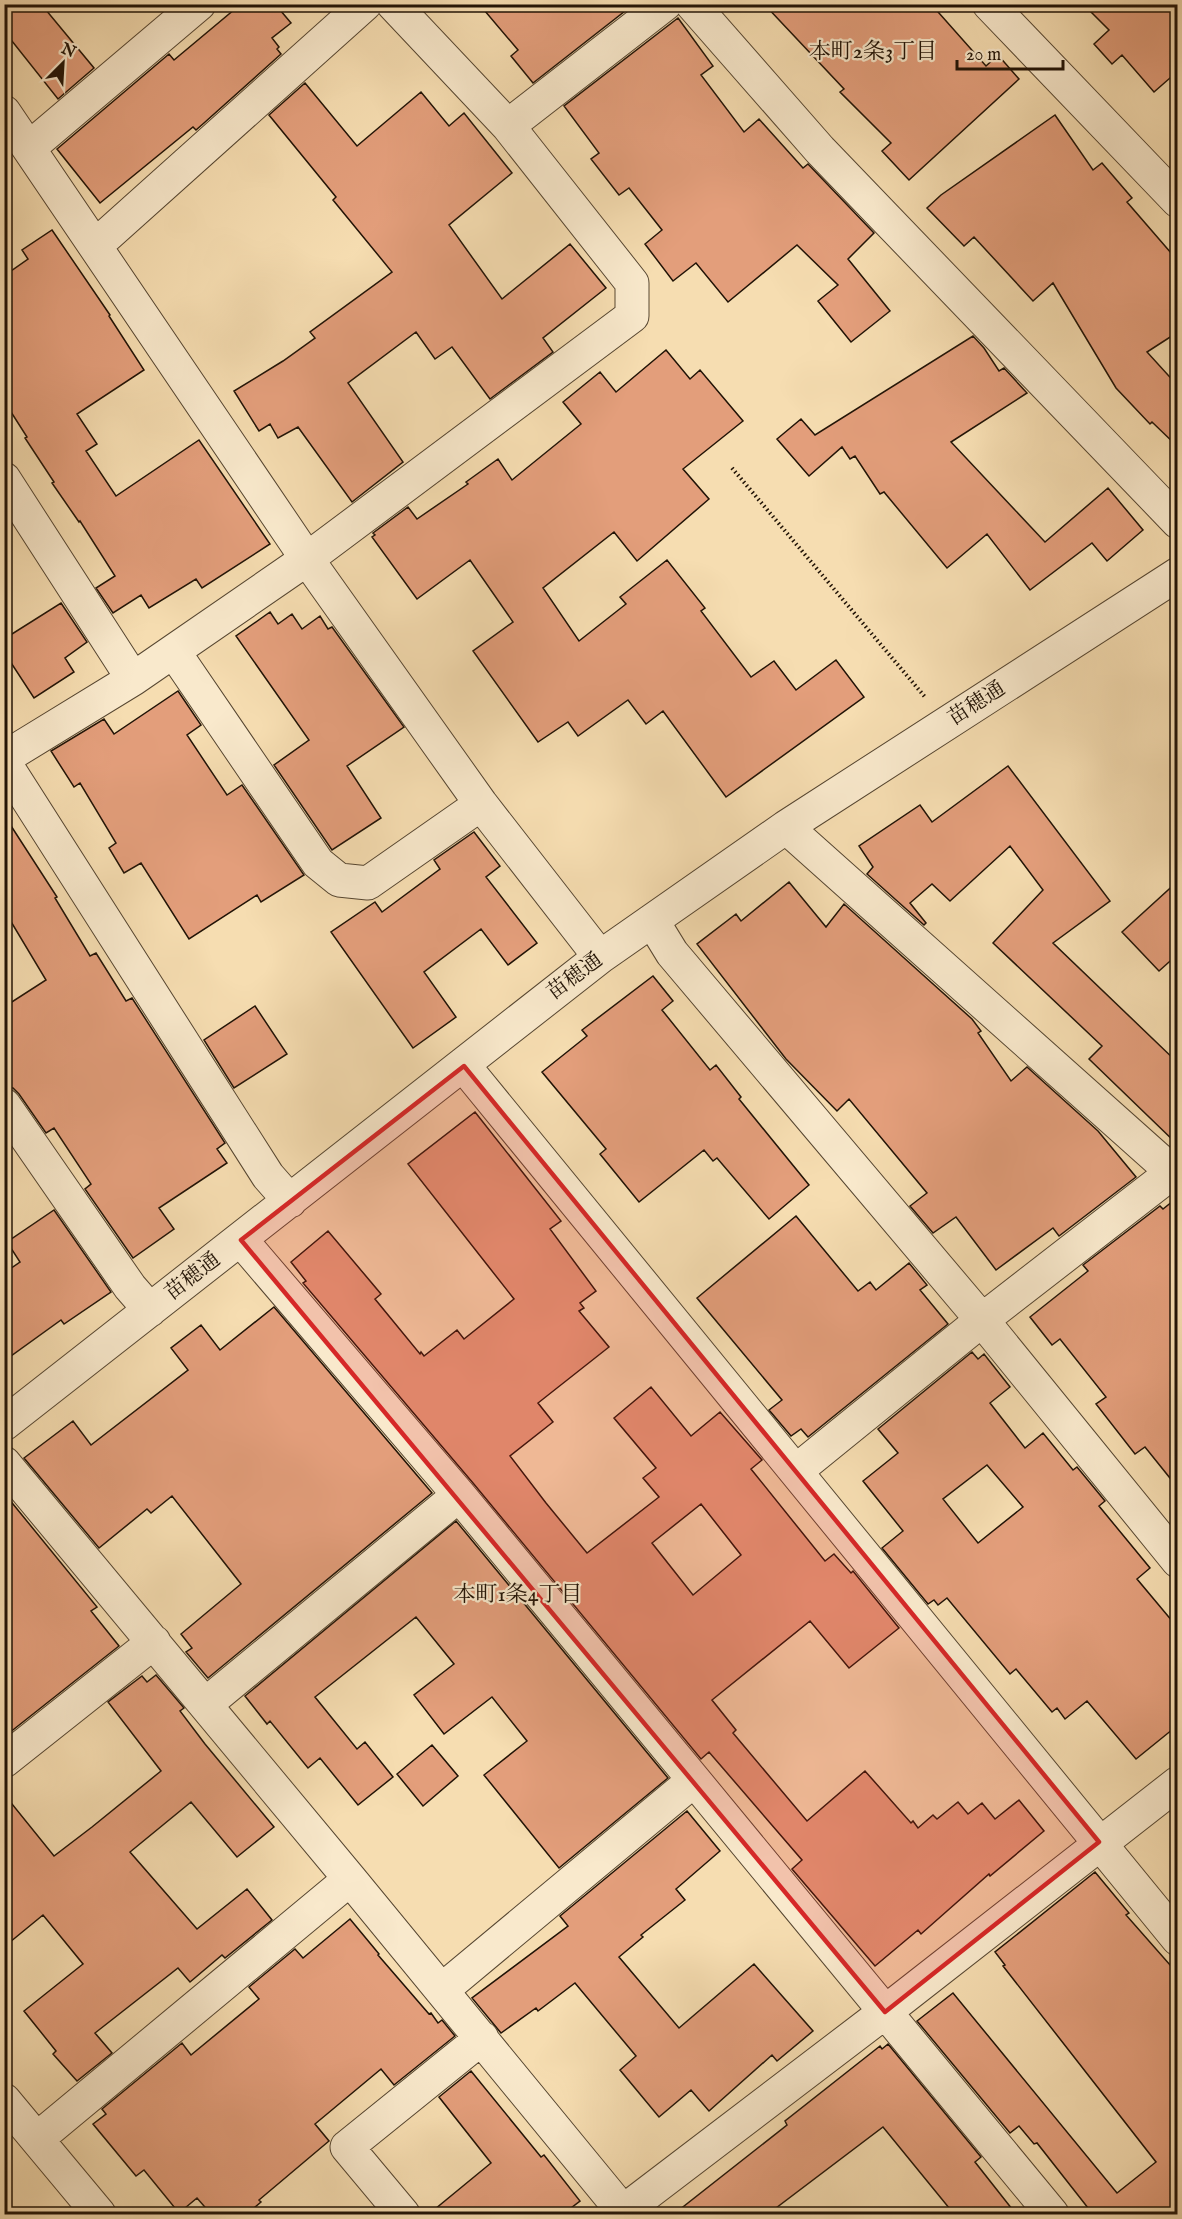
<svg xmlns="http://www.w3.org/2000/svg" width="1182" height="2219" font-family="'IM FELL English','Noto Serif JP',serif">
	<rect width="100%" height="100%" fill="#f6ddb1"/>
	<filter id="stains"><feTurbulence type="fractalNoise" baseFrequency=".00333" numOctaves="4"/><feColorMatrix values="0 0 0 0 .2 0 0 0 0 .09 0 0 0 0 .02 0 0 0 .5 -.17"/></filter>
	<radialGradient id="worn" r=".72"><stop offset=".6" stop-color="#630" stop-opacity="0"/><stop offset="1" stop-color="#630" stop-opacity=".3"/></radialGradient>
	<path fill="#e39e7b" stroke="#211306" stroke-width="1.5" fill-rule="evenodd" d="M4,4H41L94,68L58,99L4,31Z
		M241,4H275L291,23L272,38L279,47L277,49L281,54L204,123L196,130L193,127L100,203L57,149L169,54L174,60Z
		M479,4H634L533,83L511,56L518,50Z
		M764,4H931L986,66L998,55L1019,79L909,180L882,151L891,143L840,92L844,89Z
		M1083,4H1168L1178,15V71L1154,92L1122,55L1112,64L1094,44L1109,30Z
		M678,18L713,66L701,75L744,132L759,119L803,168L808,164L874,233L848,259L890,311L851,342L818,301L838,285L797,245L728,302L696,263L673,281L645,244L662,230L629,188L619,195L591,159L599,153L564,106Z
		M305,83L357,146L421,92L449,126L464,113L512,173L449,225L502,299L570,244L606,288L543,338L553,352L490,399L452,347L435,359L416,332L348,383L403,462L352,502L298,427L278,438L270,424L259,431L234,391L283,361L315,338L310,332L392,272L333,200L336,197L269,115Z
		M1055,115L1093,170L1102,163L1132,198L1127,202L1178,261V332L1147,352L1178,386V447L1152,422L1150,424L1116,388L1053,283L1033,301L974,237L964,246L927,208L941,195Z
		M52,230L110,315L109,316L144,370L77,414L97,444L86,451L116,496L199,440L270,544L202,588L196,579L149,608L141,595L113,613L96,588L115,576L80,521L79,522L52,483L54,482L25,438L27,437L4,401V276L28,259L22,250Z
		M973,336L984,348L999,371L1004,368L1027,393L951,442L1045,542L1108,488L1143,530L1107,561L1092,543L1030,590L987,534L947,568L884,492L880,494L855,456L850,459L842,447L809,476L777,439L801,419L815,435Z
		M666,350L690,379L700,370L743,421L683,469L709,499L637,561L614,532L543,588L579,641L626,604L620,597L667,560L705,608L701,611L751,677L774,661L796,690L836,660L864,697L726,797L663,711L646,724L628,700L578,736L568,722L538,742L473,651L513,622L470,560L417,599L372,537L375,535L373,533L408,507L417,519L468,484L466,482L498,459L512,480L581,424L563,402L600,372L616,392Z
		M61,603L87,642L65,658L74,672L34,698L4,652V639Z
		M270,612L278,624L292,614L302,629L320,616L328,629L332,627L404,727L347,766L381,818L332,850L274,765L309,740L236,636Z
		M178,691L201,725L187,735L227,795L242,785L304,875L261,902L257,895L189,939L141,863L124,873L109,848L116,843L80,783L74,787L51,751L104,719L114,734Z
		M1008,766L1110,901L1053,943L1178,1063V1145L1089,1059L1102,1046L993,943L1043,890L1010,846L950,901L932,884L910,903L926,923L924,925L867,874L873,867L859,846L920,805L932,822Z
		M4,815L57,897L55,898L90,956L96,953L126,1001L132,998L225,1143L217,1149L227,1163L159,1208L174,1229L133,1258L85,1189L91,1184L54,1128L46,1133L19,1094L13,1088L4,1087V1007L46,980L4,910Z
		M474,832L500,866L486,877L537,943L508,965L481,929L424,972L456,1017L413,1048L331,932L375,902L382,912L440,869L434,860Z
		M1178,881V954L1159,971L1122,932Z
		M789,882L826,927L844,904L972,1019L981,1031L978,1033L1011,1081L1027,1067L1098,1131L1136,1177L1059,1236L1053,1228L996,1270L956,1217L933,1233L910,1206L927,1193L849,1099L837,1111L786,1059L697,944L736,914L741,921Z
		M653,976L673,1001L662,1010L710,1070L716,1065L741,1097L739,1099L809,1185L769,1219L717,1158L713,1161L704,1150L639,1202L600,1154L606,1149L542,1072L587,1036L582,1030Z
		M255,1006L287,1054L234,1088L204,1040Z
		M475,1112L561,1221L550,1229L596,1291L580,1303L584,1308L579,1311L609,1347L538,1403L553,1422L510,1456L546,1503L587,1553L659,1497L643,1478L656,1468L614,1418L651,1387L691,1436L720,1412L762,1460L751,1469L825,1561L834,1554L851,1573L853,1571L899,1628L849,1668L810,1621L712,1700L736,1730L733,1733L807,1821L865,1771L911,1823L913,1821L918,1828L933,1815L937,1819L958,1802L968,1814L982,1803L995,1819L1019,1800L1044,1831L990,1876L989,1874L921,1934L918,1930L875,1966L792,1869L802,1860L709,1752L701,1759L473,1483L303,1283L306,1281L291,1262L328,1231L381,1294L375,1299L420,1354L421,1352L424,1356L457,1330L464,1339L514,1299L408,1164ZM701,1504L741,1555L693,1595L652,1543Z
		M1178,1197V1488L1145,1447L1135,1454L1096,1404L1106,1397L1060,1339L1052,1345L1030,1317L1088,1271L1083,1265L1160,1206L1163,1209Z
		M54,1210L111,1292L64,1324L61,1320L4,1361V1273L20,1262L7,1242Z
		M796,1216L858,1291L870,1282L876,1290L909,1263L927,1285L920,1290L948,1324L808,1437L801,1429L791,1436L769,1410L782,1400L697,1298Z
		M274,1307L432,1493L208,1678L186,1652L192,1648L181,1634L241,1584L172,1496L151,1513L147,1509L99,1548L24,1458L73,1421L91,1445L188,1370L171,1348L201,1325L220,1350Z
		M972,1352L978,1359L984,1354L1010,1387L990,1403L1025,1448L1043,1433L1073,1470L1077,1467L1105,1501L1099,1506L1150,1568L1137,1579L1178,1628V1725L1136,1759L1087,1701L1065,1719L1057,1708L1052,1712L1016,1669L1010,1674L947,1598L938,1605L934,1600L928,1604L882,1548L903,1531L863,1481L898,1453L878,1429ZM987,1465L1023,1507L978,1543L943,1499Z
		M4,1493L97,1607L91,1611L119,1646L4,1737Z
		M456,1521L668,1778L559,1868L484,1775L527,1741L492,1697L444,1734L414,1695L454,1664L416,1617L315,1697L357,1749L365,1742L393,1777L358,1805L320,1758L308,1768L270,1721L267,1724L245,1696Z
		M156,1675L184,1708L180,1711L205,1744L274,1827L237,1857L191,1802L130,1852L197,1929L247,1889L272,1920L225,1958L222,1955L190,1982L178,1968L95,2033L112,2053L77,2081L53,2054L56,2051L24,2011L83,1964L43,1915L4,1947V1794L54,1856L92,1827L161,1771L108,1702L142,1676L147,1682Z
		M432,1745L458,1776L423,1806L397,1774Z
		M687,1811L720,1851L676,1889L685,1900L641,1935L643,1937L619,1957L679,2028L754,1964L813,2031L777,2061L772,2055L709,2111L691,2090L659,2117L620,2070L636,2056L575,1983L538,2011L536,2008L501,2033L472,1998L568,1926L560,1916Z
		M1095,1872L1129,1913L1126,1915L1178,1974V2214H1090L1092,2213L1037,2143L1034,2144L1019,2126L1010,2133L917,2021L953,1993L1117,2193L1156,2162L1003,1966L1005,1965L995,1952Z
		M350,1919L379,1954L378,1955L429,2014L431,2013L438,2023L442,2020L455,2036L394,2085L381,2069L315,2124L329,2141L259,2200L261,2202L247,2214H211L197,2198L179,2213L144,2170L136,2176L93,2124L106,2114L102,2109L182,2043L191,2055L259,1999L249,1987L295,1949L303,1958Z
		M888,2044L981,2157L975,2162L1016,2214H954L883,2127L768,2214H674L787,2125L785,2121L880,2046L882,2049Z
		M471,2071L541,2157L544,2155L580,2201L563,2214H429L491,2163L439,2097Z"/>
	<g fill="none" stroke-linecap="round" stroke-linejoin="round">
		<g stroke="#564631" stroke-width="35">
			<path id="minor" d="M393,4L508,126
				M692,4L820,150L1178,522
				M989,4L1178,201
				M4,112L307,559L481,804L600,957
				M29,148L199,4
				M95,246L365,4
				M4,479L133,679
				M174,652L318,863L339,880L368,883L481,804
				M4,758L133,679L307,559L632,316V283L508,126L665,4
				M4,762L268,1176L290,1201
				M786,827L1178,1177
				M653,922L672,953L982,1320L1178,1561
				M464,1066L1178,1939
				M4,1105L130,1287L150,1310
				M241,1240L459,1495L1052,2214
				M4,1424L600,957L786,827L1178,574
				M4,1463L350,1879L625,2214
				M796,1471L982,1320L1178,1168
				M206,1704L459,1495
				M4,1761L154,1642
				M442,1990L693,1781
				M4,2100L99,2214
				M37,2139L350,1879
				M403,2214L347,2147L482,2038
				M620,2214L885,2012L1178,1783"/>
		</g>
		<path stroke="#211306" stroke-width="4" stroke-dasharray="1.5 3" stroke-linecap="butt" d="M732,468L925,697"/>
		<use href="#minor" stroke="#f9e9cc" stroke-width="33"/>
	</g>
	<path fill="#d62828" fill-opacity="0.2" stroke="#d62828" stroke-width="4.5" stroke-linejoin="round" d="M464,1066L1099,1842L885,2012L241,1240Z"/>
	<g text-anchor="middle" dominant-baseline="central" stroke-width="4.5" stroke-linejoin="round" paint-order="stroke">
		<g font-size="21" fill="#211306" stroke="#f9e9cc">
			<text transform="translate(977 704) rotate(-33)">苗穂通</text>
			<text transform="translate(575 977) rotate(-37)">苗穂通</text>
			<text transform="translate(193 1277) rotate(-38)">苗穂通</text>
		</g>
		<g font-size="22" fill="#211306" stroke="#f9e9cc">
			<text x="873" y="52">本町2条3丁目</text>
			<text x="518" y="1595">本町1条4丁目</text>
		</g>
	</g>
	<rect width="1182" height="2219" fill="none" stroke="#f6ddb1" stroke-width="24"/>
	<rect x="6" y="6" width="1170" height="2207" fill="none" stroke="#211306" stroke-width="3"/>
	<rect x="12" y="12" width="1158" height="2195" fill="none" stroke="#211306" stroke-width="1.5"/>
	<g transform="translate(63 63) rotate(24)" stroke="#f9e9cc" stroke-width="4.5" paint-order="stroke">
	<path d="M0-4.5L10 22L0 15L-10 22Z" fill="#211306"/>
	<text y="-9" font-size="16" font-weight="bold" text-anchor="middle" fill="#211306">N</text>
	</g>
	<path d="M957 60v9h106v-9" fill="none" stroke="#211306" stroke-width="3"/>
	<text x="966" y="60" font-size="18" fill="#211306" stroke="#f9e9cc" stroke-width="4.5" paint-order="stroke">20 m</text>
	<rect width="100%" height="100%" filter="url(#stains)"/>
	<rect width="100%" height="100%" fill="url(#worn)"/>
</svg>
